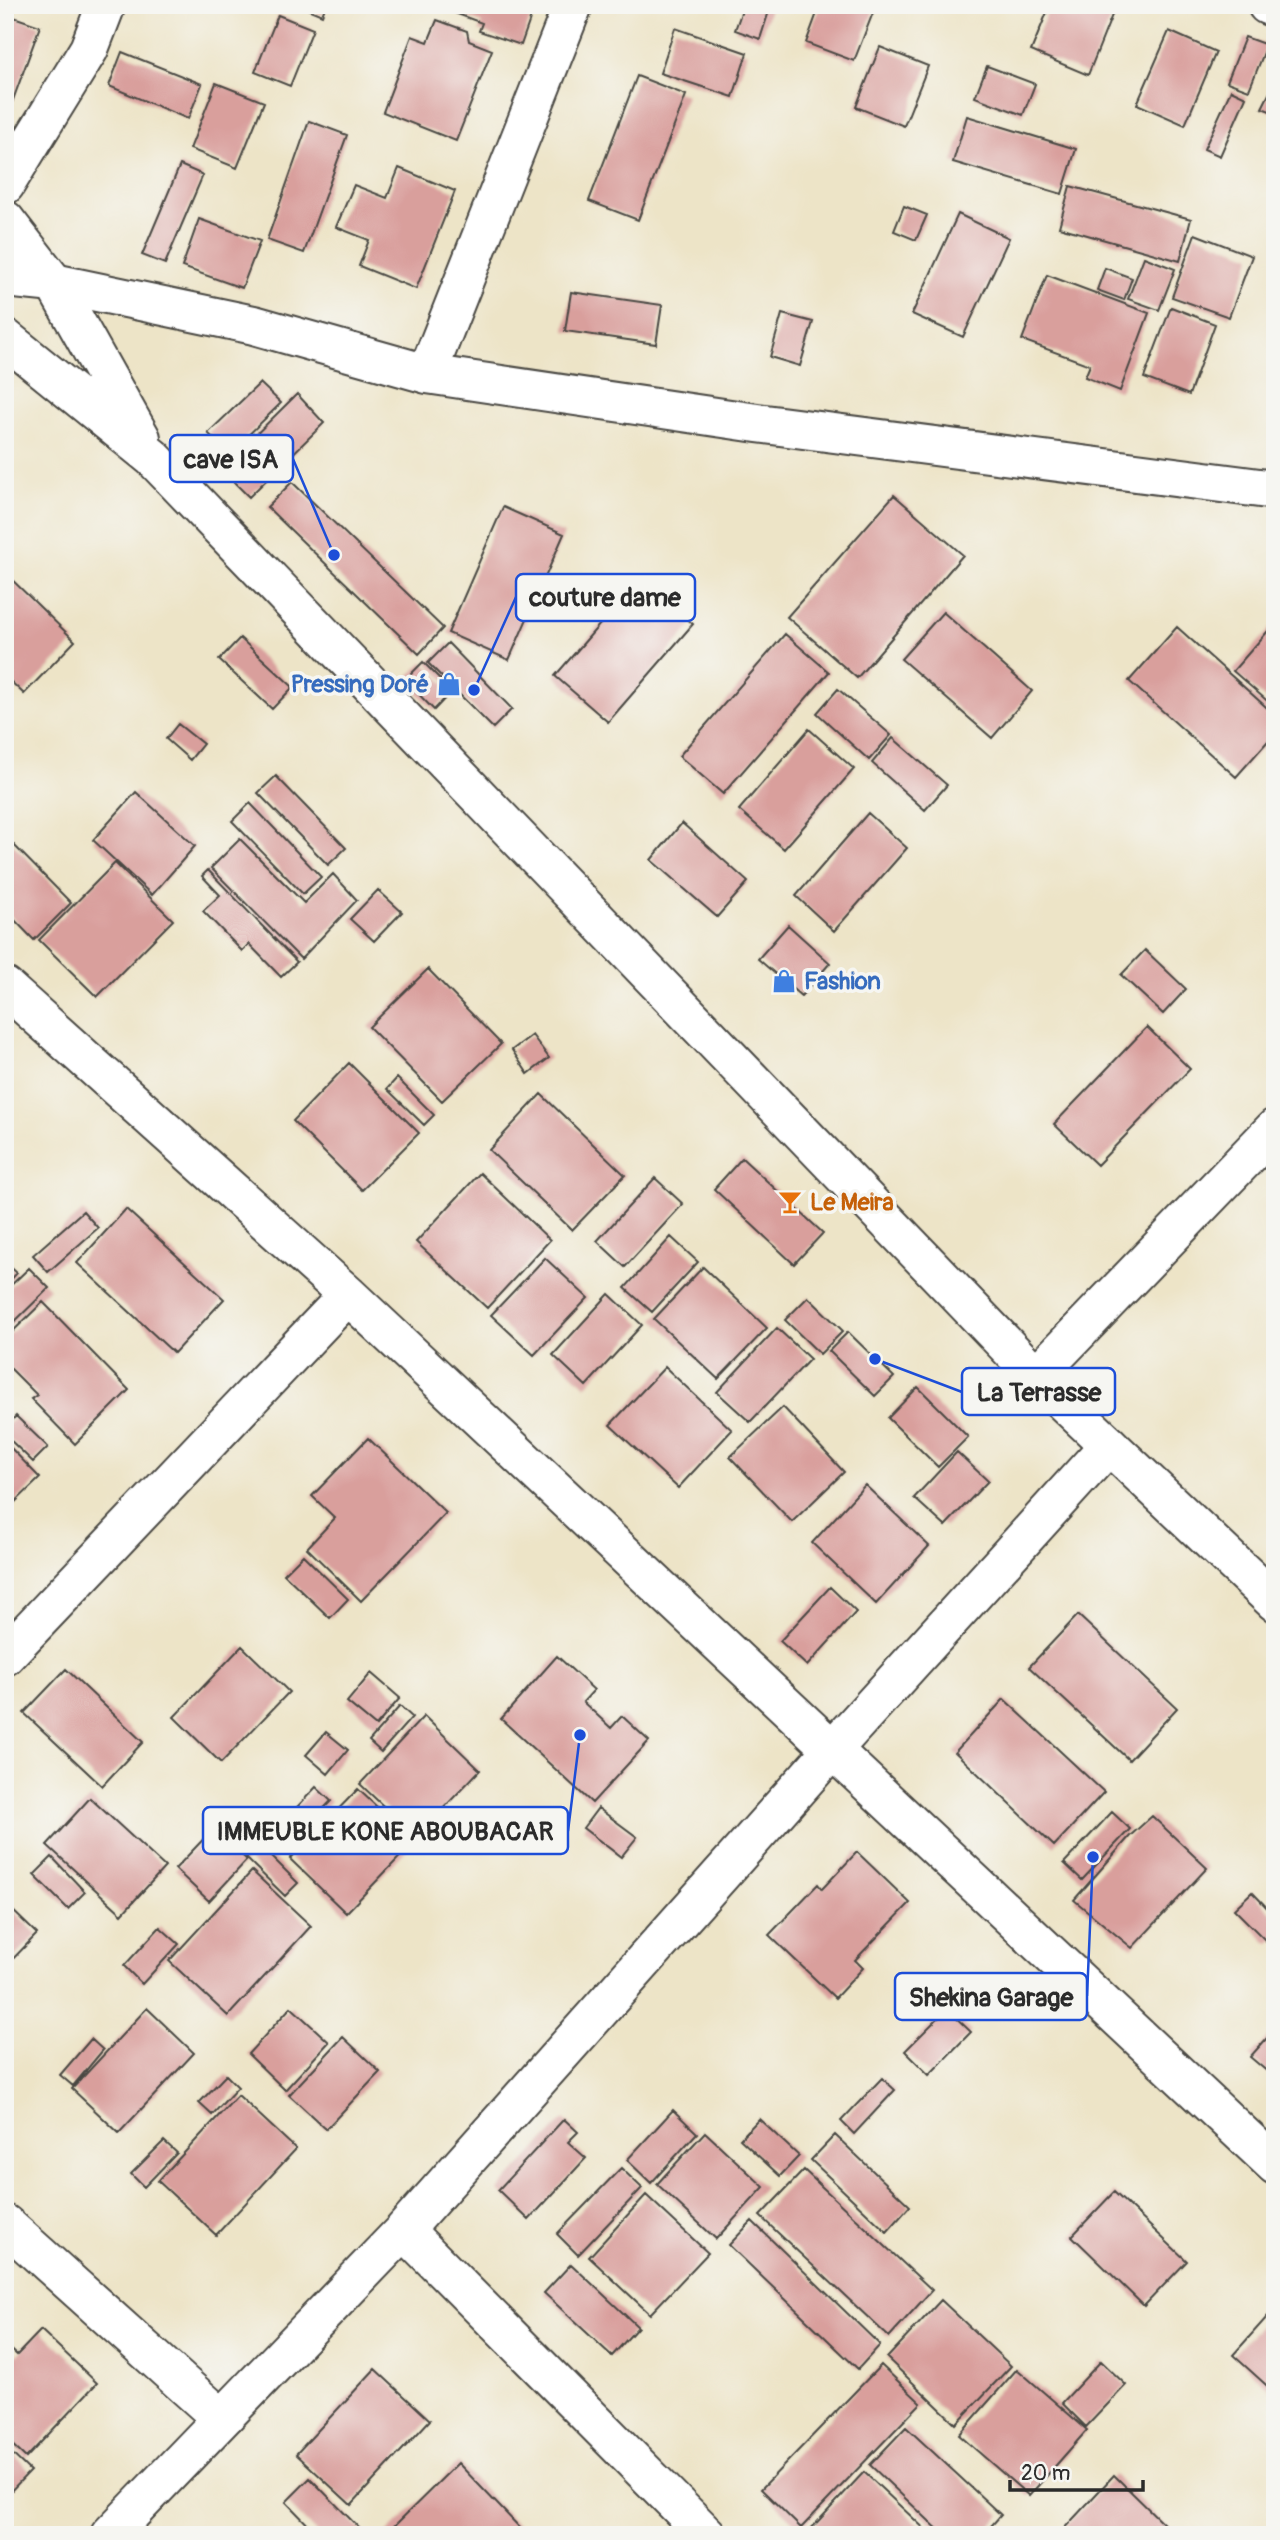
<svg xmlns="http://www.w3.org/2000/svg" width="1280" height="2540" font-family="Pangolin,sans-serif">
	<rect width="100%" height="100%" fill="#f6f6f2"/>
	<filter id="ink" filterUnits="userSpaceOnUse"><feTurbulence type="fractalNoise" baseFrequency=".0143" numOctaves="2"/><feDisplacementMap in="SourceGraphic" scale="14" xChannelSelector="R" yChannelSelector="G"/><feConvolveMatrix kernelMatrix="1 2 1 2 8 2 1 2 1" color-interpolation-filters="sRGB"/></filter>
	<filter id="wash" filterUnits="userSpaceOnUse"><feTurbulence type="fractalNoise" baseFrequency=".00686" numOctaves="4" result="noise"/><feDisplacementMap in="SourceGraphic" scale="28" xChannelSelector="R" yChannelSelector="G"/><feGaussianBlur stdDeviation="1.57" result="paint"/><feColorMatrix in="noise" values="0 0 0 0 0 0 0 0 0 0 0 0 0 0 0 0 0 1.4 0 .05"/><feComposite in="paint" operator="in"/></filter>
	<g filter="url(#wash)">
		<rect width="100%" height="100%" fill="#ede4c7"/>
		<g id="blocks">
			<path fill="#d99f9c" d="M298,5H326L322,15Z
				M433,5H535L521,45L479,31L482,23Z
				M744,5H771L760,39L735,30Z
				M820,5H876L854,61L806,43Z
				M1050,5H1116L1088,75L1031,51Z
				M5,14L40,26L6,119H5Z
				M278,15L313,29L290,86L255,72Z
				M437,20L467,31L469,41L492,50L456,141L383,112L412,36L428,42Z
				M675,28L747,53L733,97L660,73Z
				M1169,31L1216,52L1185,125L1137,104Z
				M1245,37L1267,45L1249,90L1227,82Z
				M880,47L928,66L904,126L856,107Z
				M122,52L202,84L188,119L109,86Z
				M987,66L1035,84L1023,115L975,97Z
				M637,76L686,95L638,220L589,201Z
				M1275,82V113L1262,108Z
				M216,83L264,102L237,168L190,149Z
				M1231,90L1246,97L1220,156L1204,149Z
				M967,116L1076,149L1062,194L953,162Z
				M309,121L347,135L304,253L267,240Z
				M180,165L203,175L165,264L142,255Z
				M399,168L455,191L416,289L359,266L369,240L336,227L354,185L387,198Z
				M1070,186L1191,219L1180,261L1059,227Z
				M904,206L927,215L916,240L894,231Z
				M958,214L1009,238L963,337L912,314Z
				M199,219L260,241L242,288L182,267Z
				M1195,234L1252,256L1229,317L1172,297Z
				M1144,257L1175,269L1159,310L1128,299Z
				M1105,268L1132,278L1124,300L1097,290Z
				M1047,275L1149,313L1120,391L1085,377L1090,365L1022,340Z
				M571,292L662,305L656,344L565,331Z
				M1171,307L1215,324L1189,395L1144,378Z
				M782,314L813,322L800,366L770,357Z
				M260,383L281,403L229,454L208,433Z
				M297,394L324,423L249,497L221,469Z
				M292,482L443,628L419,654L267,507Z
				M894,495L963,555L857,678L787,617Z
				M503,507L564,534L509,660L448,633Z
				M5,573L75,641L24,694L5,676Z
				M640,578L693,624L608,722L555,676Z
				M943,612L1032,691L992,738L901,659Z
				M1275,623V704L1273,706L1233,671Z
				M1177,627L1275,715V733L1236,777L1129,681Z
				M785,634L829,672L723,794L679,756Z
				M240,638L293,687L272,709L219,660Z
				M448,643L512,709L493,728L428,663Z
				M423,662L452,691L434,710L405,680Z
				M838,689L891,735L869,760L817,713Z
				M178,724L203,744L190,760L166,739Z
				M809,729L854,769L784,849L739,810Z
				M893,738L947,785L925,810L872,763Z
				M276,776L346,848L328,865L258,793Z
				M136,792L195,846L152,895L93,840Z
				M250,803L321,877L303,894L232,821Z
				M868,813L907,848L834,931L796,896Z
				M682,823L748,882L717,917L651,860Z
				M5,836L71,903L34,940L5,910Z
				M240,839L304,903L333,874L357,900L301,959L211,868Z
				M115,863L173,920L97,997L39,940Z
				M208,870L297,962L281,977L249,944L242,951L203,911L220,895L202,876Z
				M378,890L402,912L374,941L350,919Z
				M788,925L830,963L801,996L758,959Z
				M1145,950L1186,989L1163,1014L1121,975Z
				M428,969L501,1044L442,1101L369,1027Z
				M1147,1027L1190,1069L1097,1165L1054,1124Z
				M532,1035L549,1058L528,1074L512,1050Z
				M349,1063L419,1133L362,1190L293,1121Z
				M397,1078L434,1115L424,1125L387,1089Z
				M541,1094L625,1175L572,1230L489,1150Z
				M742,1158L823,1233L794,1264L714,1189Z
				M480,1173L550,1240L487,1308L416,1242Z
				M655,1178L683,1204L625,1267L597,1241Z
				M126,1209L224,1299L174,1353L77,1263Z
				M83,1211L98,1228L48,1272L33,1255Z
				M671,1237L698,1262L652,1312L625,1288Z
				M545,1258L588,1298L534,1355L491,1315Z
				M5,1262L17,1273L5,1286Z
				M703,1267L767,1328L718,1379L654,1319Z
				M29,1268L49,1288L5,1331V1291Z
				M609,1294L642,1325L586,1386L553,1355Z
				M808,1297L843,1331L820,1354L785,1320Z
				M43,1302L129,1390L75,1444L31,1399L37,1395L5,1363V1339Z
				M777,1328L810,1359L750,1422L717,1392Z
				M848,1332L894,1377L875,1396L829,1351Z
				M665,1367L732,1430L678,1488L610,1425Z
				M918,1387L968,1437L938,1467L888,1418Z
				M783,1407L844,1472L792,1522L730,1457Z
				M16,1416L48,1447L33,1462L5,1435V1428Z
				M368,1438L446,1513L361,1601L307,1548L335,1518L312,1496Z
				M5,1442L40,1478L5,1512Z
				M957,1452L988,1481L945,1526L914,1498Z
				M865,1485L929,1546L876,1604L812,1543Z
				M303,1555L348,1599L330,1618L284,1574Z
				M830,1587L856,1612L807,1666L780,1641Z
				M1078,1615L1177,1708L1129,1760L1029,1667Z
				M242,1646L289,1692L221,1763L174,1717Z
				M557,1656L594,1690L583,1702L611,1728L622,1716L649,1741L592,1803L501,1719Z
				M66,1669L143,1742L102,1786L24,1713Z
				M371,1673L400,1698L376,1726L347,1702Z
				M1004,1699L1104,1792L1054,1846L955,1752Z
				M400,1706L412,1717L381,1752L369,1741Z
				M424,1716L480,1770L416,1837L360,1784Z
				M326,1732L348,1750L328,1774L306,1755Z
				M316,1787L331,1801L296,1837L282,1823Z
				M358,1789L414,1842L346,1913L290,1859Z
				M90,1798L165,1867L122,1914L47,1845Z
				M598,1808L637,1837L621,1857L583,1828Z
				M1112,1812L1130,1829L1082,1880L1064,1863Z
				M1152,1816L1207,1868L1132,1948L1074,1900L1130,1836Z
				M214,1828L247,1860L209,1901L175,1869Z
				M259,1844L298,1883L285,1896L246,1858Z
				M857,1852L910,1903L855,1960L863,1968L835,1998L769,1935L818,1884L822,1889Z
				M52,1857L85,1892L68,1909L34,1875Z
				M252,1871L311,1926L228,2016L169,1961Z
				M1252,1892L1275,1916V1937L1268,1943L1234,1909Z
				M5,1903L37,1934L5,1967Z
				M160,1927L179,1944L142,1984L124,1966Z
				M291,2007L329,2042L285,2090L248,2054Z
				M147,2008L194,2053L119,2133L72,2089Z
				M947,2009L971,2032L929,2075L905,2051Z
				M1275,2029V2078L1250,2057Z
				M343,2037L380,2072L326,2129L289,2095Z
				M91,2039L103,2050L73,2086L60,2075Z
				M226,2075L238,2087L212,2115L199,2103Z
				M882,2078L895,2090L854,2134L841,2121Z
				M238,2095L296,2149L216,2235L158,2181Z
				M673,2110L697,2133L651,2183L627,2160Z
				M564,2119L578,2132L568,2142L586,2158L529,2220L498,2190Z
				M759,2119L799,2156L780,2176L740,2139Z
				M705,2132L764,2187L716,2239L657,2184Z
				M835,2135L910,2206L887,2232L811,2160Z
				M164,2141L177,2153L144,2187L131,2174Z
				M621,2168L642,2188L578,2255L557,2234Z
				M804,2170L932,2290L889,2337L760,2216Z
				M1114,2192L1187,2261L1144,2306L1072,2236Z
				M646,2195L708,2253L650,2314L589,2257Z
				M752,2221L880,2345L858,2369L729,2245Z
				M571,2264L638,2327L612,2356L544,2293Z
				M941,2300L1011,2366L956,2424L887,2358Z
				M1275,2308V2393L1233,2355Z
				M41,2330L97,2383L26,2458L5,2438V2344L17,2355Z
				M1101,2361L1126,2385L1086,2427L1062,2403Z
				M881,2365L921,2403L801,2528L761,2489Z
				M375,2369L430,2420L351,2505L296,2454Z
				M1017,2369L1087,2430L1029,2496L959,2435Z
				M906,2427L1001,2515L983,2535H944L870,2465Z
				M5,2447L30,2471L5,2497Z
				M458,2463L523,2531L519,2535H385Z
				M864,2472L931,2535H811L808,2532Z
				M1114,2475L1175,2535H1058Z
				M310,2478L366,2535H318L286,2502Z"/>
		</g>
	</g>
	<g filter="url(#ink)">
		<use href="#blocks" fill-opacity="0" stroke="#484742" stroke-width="2"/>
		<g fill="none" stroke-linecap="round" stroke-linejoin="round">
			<g stroke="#484742" stroke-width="42">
				<path id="minor" d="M1267,5L1275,8
					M5,185L89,49L106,5
					M5,278L54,283L254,325L427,374L757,423L1275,490
					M427,374L573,5
					M5,987L348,1295L1275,2165
					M1036,1376L1275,1128
					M5,1656L348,1295
					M5,2224L221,2418
					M404,2230L707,2535
					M110,2535L404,2230L831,1751L1109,1445"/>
			</g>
			<g stroke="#484742" stroke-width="42">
				<path id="secondary" d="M5,220L54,283L141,438
					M5,338L153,458L1036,1376L1275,1602"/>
			</g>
			<use href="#minor" stroke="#fff" stroke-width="38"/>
			<use href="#secondary" stroke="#fff" stroke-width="38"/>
		</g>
	</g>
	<defs>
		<g id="shop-bare" transform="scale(1.89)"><path d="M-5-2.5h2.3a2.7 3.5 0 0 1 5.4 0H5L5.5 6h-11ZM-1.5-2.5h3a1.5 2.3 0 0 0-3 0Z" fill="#3f7fe0" stroke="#f6f6f2" stroke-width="2.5" paint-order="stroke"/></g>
		<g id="bar-bare" transform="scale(1.89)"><path d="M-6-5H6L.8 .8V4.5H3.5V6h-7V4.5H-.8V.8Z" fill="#e8710a" stroke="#f6f6f2" stroke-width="2.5" paint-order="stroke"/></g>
	</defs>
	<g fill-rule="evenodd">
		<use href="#shop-bare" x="449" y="684"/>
		<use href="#shop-bare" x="784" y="981"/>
		<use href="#bar-bare" x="790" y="1202"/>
	</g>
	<g text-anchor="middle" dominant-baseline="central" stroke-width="7" stroke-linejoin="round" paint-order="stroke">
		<g font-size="24" font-weight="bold" fill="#366cbe" stroke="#f6f6f2" text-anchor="end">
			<text x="429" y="684">Pressing Doré</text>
			<text x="804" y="981" text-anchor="start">Fashion</text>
		</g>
		<g font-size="24" font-weight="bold" fill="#c56008" stroke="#f6f6f2" text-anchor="start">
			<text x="810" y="1202">Le Meira</text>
		</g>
	</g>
	<path fill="none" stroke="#1d4ed8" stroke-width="2.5" d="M334 555L293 459M474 690L516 597M875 1359L962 1392M580 1735L568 1831M1093 1857L1087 1996"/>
	<g fill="#1d4ed8" stroke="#f6f6f2" stroke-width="2.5">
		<circle cx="334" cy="555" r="7"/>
		<circle cx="474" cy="690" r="7"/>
		<circle cx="875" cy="1359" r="7"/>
		<circle cx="580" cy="1735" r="7"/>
		<circle cx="1093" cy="1857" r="7"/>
	</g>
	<g fill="#f6f6f2" stroke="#1d4ed8" stroke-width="2.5">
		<rect x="170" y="435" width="123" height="47" rx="7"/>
		<rect x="516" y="574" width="179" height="47" rx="7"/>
		<rect x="962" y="1368" width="153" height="47" rx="7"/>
		<rect x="203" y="1807" width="365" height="47" rx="7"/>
		<rect x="895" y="1973" width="192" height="47" rx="7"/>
	</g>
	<g font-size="26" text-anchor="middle" font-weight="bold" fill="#2b2b2b">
		<text x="231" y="468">cave ISA</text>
		<text x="605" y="606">couture dame</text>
		<text x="1039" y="1401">La Terrasse</text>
		<text x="385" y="1840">IMMEUBLE KONE ABOUBACAR</text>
		<text x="991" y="2006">Shekina Garage</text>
	</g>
	<rect width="1280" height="2540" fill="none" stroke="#f6f6f2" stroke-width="28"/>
	<path d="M1010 2480v10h133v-10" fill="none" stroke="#2b2b2b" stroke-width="3.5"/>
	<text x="1021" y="2480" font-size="21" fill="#2b2b2b" stroke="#f6f6f2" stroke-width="5" paint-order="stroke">20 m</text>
</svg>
